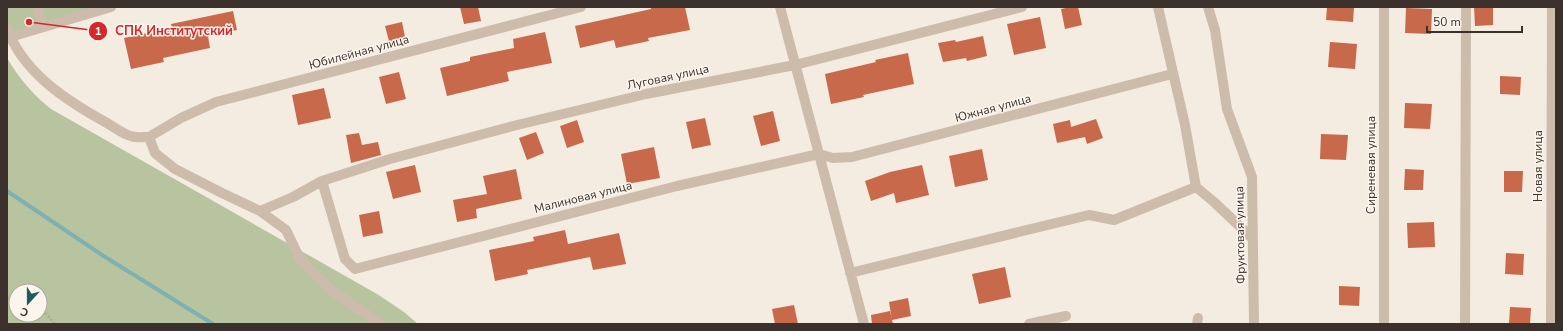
<svg xmlns="http://www.w3.org/2000/svg" width="1563" height="331" font-family="'Nunito Sans',sans-serif">
	<rect width="100%" height="100%" fill="#f4ebe1"/>
	<path fill="#b8c4a0" fill-rule="evenodd" d="M7,7H97L7,37Z
		M7,58C19,78 33,95 51,109L377,294L404,312L418,324H7ZM16,291H40V315H16Z"/>
	<g fill="none" stroke-linecap="round" stroke-linejoin="round">
		<path stroke="#7fb0b2" stroke-width="4" d="M7,191L102,255L213,324"/>
	</g>
	<path fill="#c8694b" d="M460,7H478L481,21L464,24Z
		M651,7H685L690,30L648,38L649,41L616,48L614,40L580,48L575,26L651,9Z
		M1071,7H1078L1082,25L1065,29L1061,9Z
		M1327,7H1354L1353,22L1326,20Z
		M1474,7H1493V25L1475,26Z
		M1406,8L1432,9L1431,34L1405,33Z
		M233,11L237,30L208,36L210,48L163,58L164,62L131,69L124,38L172,28L171,24Z
		M1040,17L1046,48L1014,55L1007,24Z
		M402,22L406,42L390,45L385,26Z
		M545,32L552,63L507,72L509,81L447,96L440,68L470,61V57L514,48L513,39Z
		M983,36L987,56L967,61L966,58L943,62L938,43L955,40L956,42Z
		M1330,42L1357,44L1355,69L1328,67Z
		M908,53L914,84L863,95L864,97L831,104L825,74L876,62L875,60Z
		M399,72L406,99L386,104L379,77Z
		M1500,76L1521,77L1520,95L1500,94Z
		M324,88L331,118L298,125L292,95Z
		M1405,103L1432,104L1430,129L1404,128Z
		M773,111L780,141L761,146L753,116Z
		M705,118L711,145L692,149L686,122Z
		M1096,119L1103,138L1087,144L1085,137L1057,143L1053,124L1070,120L1071,127Z
		M577,120L584,142L567,148L560,126Z
		M536,132L544,153L527,160L519,138Z
		M359,133L362,145L378,142L381,155L351,163L346,135Z
		M1321,134L1348,135L1346,160L1320,159Z
		M654,147L660,178L627,184L621,154Z
		M982,149L988,180L955,187L949,156Z
		M415,165L421,192L393,199L386,172Z
		M922,165L929,195L896,203L894,193L871,201L865,181L890,172Z
		M516,169L522,199L476,209L477,218L457,222L453,200L487,194L483,176Z
		M1405,169L1424,170L1423,190H1404Z
		M1504,171H1523L1522,192H1504Z
		M379,211L383,233L363,237L359,215Z
		M1434,222L1435,247L1408,248L1407,223Z
		M565,230L568,244L619,233L626,264L593,270L590,257L527,270L528,274L495,281L489,250L534,241L533,237Z
		M1506,253L1524,254L1523,275L1505,274Z
		M1005,267L1011,297L979,304L972,274Z
		M1339,286L1360,287L1359,306L1339,305Z
		M908,298L911,316L892,320L889,302Z
		M794,305L798,324H775L772,309Z
		M1510,307L1531,308L1530,324H1509Z
		M890,311L893,324H872L871,315Z"/>
	<g fill="none" stroke-linecap="round" stroke-linejoin="round">
		<path stroke="#b9a596" stroke-width="2.5" stroke-dasharray="2 2" stroke-linecap="butt" d="M7,298L16,297
			M40,307L55,324"/>
		<path stroke="#cdbbac" stroke-width="10" d="M37,7L43,26
			M780,7L864,324
			M1158,7L1185,125L1196,187L1214,202L1252,238
			M1208,7L1215,30L1227,109L1252,177L1254,324
			M7,28C23,73 67,101 107,123C114,127 123,134 131,136C136,138 144,137 149,137L155,153L175,169L222,193L260,211L286,230L300,259L332,291L381,324
			M10,37L111,7
			M149,137L181,118L216,102L581,7
			M322,181L390,159L513,126L646,94L795,65L1022,7
			M260,211L293,197L322,181L345,259L355,269L677,186L819,154L833,158L852,157L1172,74
			M850,273L1089,215L1114,220L1196,187
			M1029,324L1066,316
			M1197,324L1198,318
			M1384,324V7
			M1465,324L1466,7
			M1551,324L1552,7"/>
	</g>
	<g text-anchor="middle" dominant-baseline="central" stroke-width="3" stroke-linejoin="round" paint-order="stroke">
		<g font-size="12" fill="#3b302b" stroke="#fbf5ee">
			<text transform="translate(359 52) rotate(-15)">Юбилейная улица</text>
			<text transform="translate(668 77) rotate(-12)">Луговая улица</text>
			<text transform="translate(993 108) rotate(-15)">Южная улица</text>
			<text transform="translate(1371 165) rotate(-90)">Сиреневая улица</text>
			<text transform="translate(1538 166) rotate(-90)">Новая улица</text>
			<text transform="translate(583 197) rotate(-14)">Малиновая улица</text>
			<text transform="translate(1240 235) rotate(-91)">Фруктовая улица</text>
		</g>
	</g>
	<path fill="none" stroke="#d62828" stroke-width="1.5" d="M29 22L98 31"/>
	<g fill="#d62828" stroke="#fbf5ee" stroke-width="1.5">
		<circle cx="29" cy="22" r="4"/>
		<circle cx="98" cy="31" r="10"/>
	</g>
	<g font-size="12" text-anchor="middle" font-weight="bold" fill="#fff">
		<text x="98" y="35">1</text>
	</g>
	<g font-size="13" text-anchor="middle" font-weight="bold" fill="#d62828" stroke="#fbf5ee" stroke-width="3" stroke-linejoin="round" paint-order="stroke">
		<text x="174" y="35">СПК Институтский</text>
	</g>
	<rect width="1563" height="331" fill="none" stroke="#3b302b" stroke-width="16"/>
	<g transform="translate(28 303) rotate(201)"><circle r="19" fill="#fbf5ee" stroke="#aea6a0"/>
	<path d="M0-3L7 15L0 10L-7 15Z" fill="#1f5a5e"/>
	<text y="-6" font-size="11" font-weight="bold" text-anchor="middle" fill="#3b302b">С</text>
	</g>
	<path d="M1427 26v6h95v-6" fill="none" stroke="#3b302b" stroke-width="2"/>
	<text x="1433" y="26" font-size="12" fill="#3b302b" stroke="#fbf5ee" stroke-width="3" paint-order="stroke">50 m</text>
</svg>
